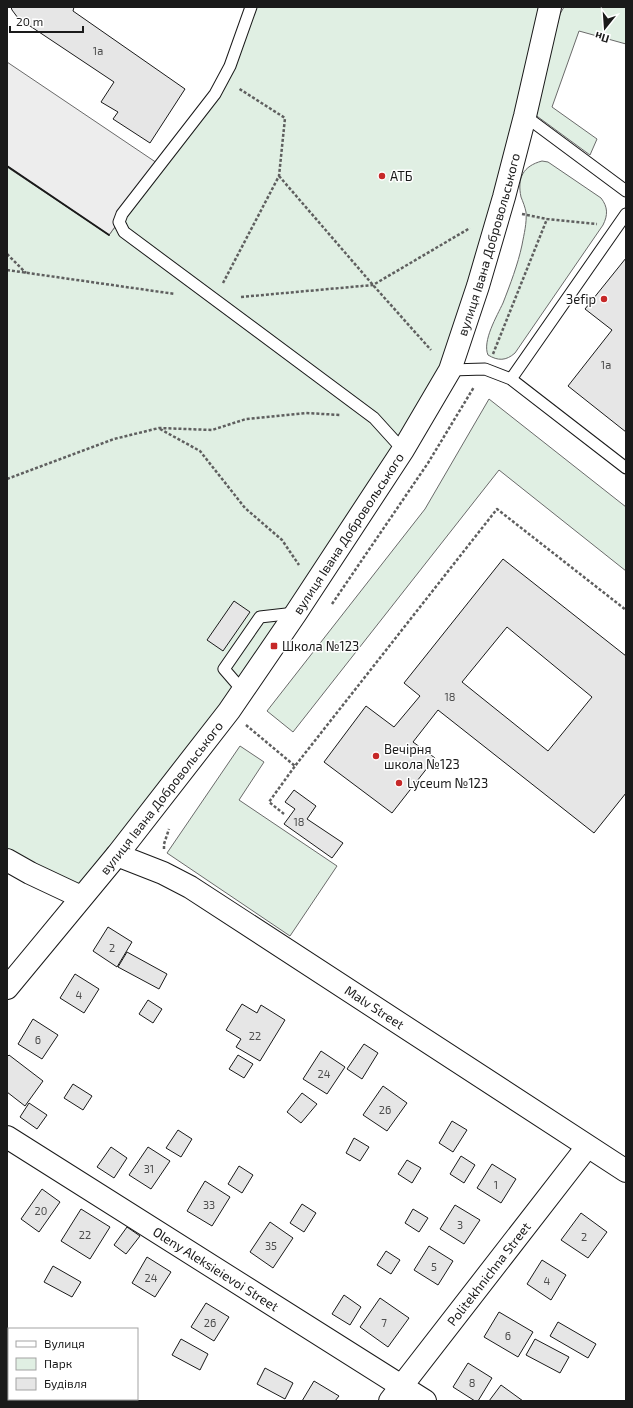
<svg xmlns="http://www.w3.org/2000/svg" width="633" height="1408" font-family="'Exo 2',sans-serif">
	<rect width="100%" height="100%" fill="#fff"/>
	<path fill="#e0efe3" stroke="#6a6a6a" d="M251,7H550L459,345L296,613L81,897L7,860V167L109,235L215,94Z
		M564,7H626V44L579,31L552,107L597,139L590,155L534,114L560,14Z
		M542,161L548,162L601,198C608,207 608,215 603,225L515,353C506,361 498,361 488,355C482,341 497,316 503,303C510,285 518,264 522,245C524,234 527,223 526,212C525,207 523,202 521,197C517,178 523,166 542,161Z
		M489,399L626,507V571L499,470L293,732L267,711L425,509Z
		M240,746L264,762L239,800L337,866L290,936L167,853Z"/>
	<path fill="#ededed" stroke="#6a6a6a" d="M7,62L160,165L109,235L7,166Z"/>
	<path fill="#e6e6e6" stroke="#1a1a1a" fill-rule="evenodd" d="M11,7H74L73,11L185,89L150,143L113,119L118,112L101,102L114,82L18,18L12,10Z
		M626,258V432L568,386L612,330L585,309Z
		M503,559L626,656V793L594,833L438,710L413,742L435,758L392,813L324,762L366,706L394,727L420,696L404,683ZM507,627L592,697L548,751L462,682Z
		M234,601L250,612L223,651L207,640Z
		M294,790L316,806L307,819L343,843L332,858L284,824L295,809L285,802Z
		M108,927L132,942L117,967L93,951Z
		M127,952L167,974L159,989L118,967Z
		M75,974L99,989L84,1013L60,998Z
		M148,1000L162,1009L153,1023L139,1014Z
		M242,1004L257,1013L261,1005L285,1020L260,1061L236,1047L241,1039L226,1030Z
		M33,1019L58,1035L42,1059L18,1044Z
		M364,1044L378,1053L362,1079L347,1069Z
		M321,1051L345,1067L327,1094L303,1079Z
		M9,1055L43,1081L25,1106L7,1092V1057Z
		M238,1055L253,1064L244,1078L229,1069Z
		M73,1084L92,1096L83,1110L64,1098Z
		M383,1086L407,1103L387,1131L363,1115Z
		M302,1093L317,1104L301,1123L287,1112Z
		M29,1103L47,1115L37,1129L20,1117Z
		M452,1121L467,1130L453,1152L439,1143Z
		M178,1130L192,1139L181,1157L166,1148Z
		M354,1138L369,1147L360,1161L346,1153Z
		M111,1147L127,1158L114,1178L97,1167Z
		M148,1147L170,1161L151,1189L129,1175Z
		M461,1156L475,1165L464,1183L450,1174Z
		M407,1160L421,1168L412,1183L398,1174Z
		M492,1164L516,1179L501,1203L477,1188Z
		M239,1166L253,1175L242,1193L228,1184Z
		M205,1181L230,1197L212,1226L187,1211Z
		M42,1189L60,1202L39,1232L21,1219Z
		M302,1204L316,1213L304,1232L290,1223Z
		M455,1205L480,1220L464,1244L440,1229Z
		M81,1209L110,1227L90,1259L61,1241Z
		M413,1209L428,1218L419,1232L405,1223Z
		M581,1213L607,1232L588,1258L561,1240Z
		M270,1222L293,1238L273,1268L250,1252Z
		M127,1227L140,1236L126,1254L114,1245Z
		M429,1246L453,1261L438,1285L414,1270Z
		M386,1251L400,1260L391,1274L377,1265Z
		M147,1257L171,1272L155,1297L132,1283Z
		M542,1260L566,1275L551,1300L527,1284Z
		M53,1266L81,1282L72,1297L44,1282Z
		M344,1295L361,1307L350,1325L332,1314Z
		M380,1298L409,1318L388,1347L360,1327Z
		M206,1303L229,1317L214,1341L191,1327Z
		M499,1312L533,1332L518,1357L484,1337Z
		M558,1322L596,1344L588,1358L550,1336Z
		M181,1339L208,1354L200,1370L172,1355Z
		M535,1339L569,1357L560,1373L526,1355Z
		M468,1363L492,1378L478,1401H475L453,1387Z
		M265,1368L293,1383L285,1399L257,1384Z
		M8,1371L9,1372V1393L7,1396Z
		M314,1381L339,1396L335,1401H302Z
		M501,1385L523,1401H489Z
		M35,1399H68L66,1401H33Z"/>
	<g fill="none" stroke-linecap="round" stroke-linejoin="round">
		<g stroke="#1a1a1a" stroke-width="13">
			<path id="service" d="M251,7L230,66L215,94L122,214L119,222L124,232L374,418L403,450
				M525,116L626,191
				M450,370L485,369L511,379L626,468
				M511,379L626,214
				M243,691L224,669L260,617L295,613"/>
		</g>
		<g stroke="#1a1a1a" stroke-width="24">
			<g id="minor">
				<path id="s1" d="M117,855L163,873L190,887L626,1171"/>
				<path d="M7,860L30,873L81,897"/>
				<path id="s2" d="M7,1137L425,1401"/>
				<path id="s3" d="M390,1401L587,1147"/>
			</g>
		</g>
		<g stroke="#1a1a1a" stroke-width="24">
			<g id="tertiary">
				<path id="s4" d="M7,988L117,855L229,711L296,613L403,450L450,370L478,286L504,197L525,116L550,7"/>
			</g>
		</g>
		<path stroke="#5f5f5f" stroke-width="2.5" stroke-dasharray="3 2" stroke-linecap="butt" d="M279,176L373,285L431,350
			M522,214L547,219L597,224
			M7,254L26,273
			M7,270L175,294
			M223,283L279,176L285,118L238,88
			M241,297L373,285L470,228
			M493,354L547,219
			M160,429L200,451L245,508L282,540L299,565
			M7,479L114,439L159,428L212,430L246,419L306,413L340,415
			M332,604L428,463L474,387
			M246,725L295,766L497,509L626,610
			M284,814L269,802L295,766
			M164,849V844L169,829"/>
		<use href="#service" stroke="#fff" stroke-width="11"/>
		<use href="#minor" stroke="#fff" stroke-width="22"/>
		<use href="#tertiary" stroke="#fff" stroke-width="22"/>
		<path stroke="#1a1a1a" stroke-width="2" d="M7,166L109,235"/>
	</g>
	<g fill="#c62828" stroke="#fff" stroke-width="1.5">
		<circle cx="382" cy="176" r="4"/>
		<circle cx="604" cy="299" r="4"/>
		<rect x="270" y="642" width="8" height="8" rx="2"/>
		<circle cx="376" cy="756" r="4"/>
		<circle cx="399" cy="783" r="4"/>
	</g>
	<g text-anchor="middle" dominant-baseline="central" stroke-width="3" stroke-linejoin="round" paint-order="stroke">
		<g font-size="11" fill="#4d4d4d">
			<text x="98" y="50">1а</text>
			<text x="606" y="364">1а</text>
			<text x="450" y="696">18</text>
			<text x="299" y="821">18</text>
			<text x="112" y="947">2</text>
			<text x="79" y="994">4</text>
			<text x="255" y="1035">22</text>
			<text x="38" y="1039">6</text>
			<text x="324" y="1073">24</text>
			<text x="385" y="1109">26</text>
			<text x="149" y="1168">31</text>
			<text x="496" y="1184">1</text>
			<text x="209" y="1204">33</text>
			<text x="41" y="1210">20</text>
			<text x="460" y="1224">3</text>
			<text x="85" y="1234">22</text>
			<text x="584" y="1236">2</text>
			<text x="271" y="1245">35</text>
			<text x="434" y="1266">5</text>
			<text x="151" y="1277">24</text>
			<text x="547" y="1280">4</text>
			<text x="210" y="1322">26</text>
			<text x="384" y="1322">7</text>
			<text x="508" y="1335">6</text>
			<text x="472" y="1382">8</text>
		</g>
		<g font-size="13" fill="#1a1a1a" stroke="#fff" text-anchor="start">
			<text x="390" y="176">АТБ</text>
			<text x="596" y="299" text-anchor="end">Зеfір</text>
			<text x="282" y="646">Школа №123</text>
			<text x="384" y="749">Вечірня<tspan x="384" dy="15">школа №123</tspan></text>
			<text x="407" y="783">Lyceum №123</text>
		</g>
		<g font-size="13" fill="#1a1a1a" stroke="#fff">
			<text stroke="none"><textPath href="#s4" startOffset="893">вулиця Івана Добровольського</textPath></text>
			<text stroke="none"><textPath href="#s4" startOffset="569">вулиця Івана Добровольського</textPath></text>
			<text stroke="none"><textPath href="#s4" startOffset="245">вулиця Івана Добровольського</textPath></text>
			<text stroke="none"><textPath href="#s1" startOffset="300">Malv Street</textPath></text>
			<text stroke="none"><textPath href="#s2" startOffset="247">Oleny Aleksieievoi Street</textPath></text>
			<text stroke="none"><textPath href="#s3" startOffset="161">Politekhnichna Street</textPath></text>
		</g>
	</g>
	<rect width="633" height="1408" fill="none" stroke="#1a1a1a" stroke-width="16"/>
	<rect x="8" y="1328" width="130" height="72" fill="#ffffff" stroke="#a3a3a3"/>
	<rect x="16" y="1341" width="20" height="6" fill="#ffffff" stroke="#a3a3a3"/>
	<text x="44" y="1348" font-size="12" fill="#1a1a1a">Вулиця</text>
	<rect x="16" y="1358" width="20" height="12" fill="#e0efe3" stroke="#a3a3a3"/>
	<text x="44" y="1368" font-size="12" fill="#1a1a1a">Парк</text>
	<rect x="16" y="1378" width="20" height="12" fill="#e6e6e6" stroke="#a3a3a3"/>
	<text x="44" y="1388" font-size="12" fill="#1a1a1a">Будівля</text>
	<g transform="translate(605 28) rotate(197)" stroke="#ffffff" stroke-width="3" paint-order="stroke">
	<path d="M0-3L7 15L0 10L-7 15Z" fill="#1a1a1a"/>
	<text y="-6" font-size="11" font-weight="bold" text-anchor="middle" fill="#1a1a1a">Пн</text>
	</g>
	<path d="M10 26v6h73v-6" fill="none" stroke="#1a1a1a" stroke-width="2"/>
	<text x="16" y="26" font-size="12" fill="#1a1a1a" stroke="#ffffff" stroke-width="3" paint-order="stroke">20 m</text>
</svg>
